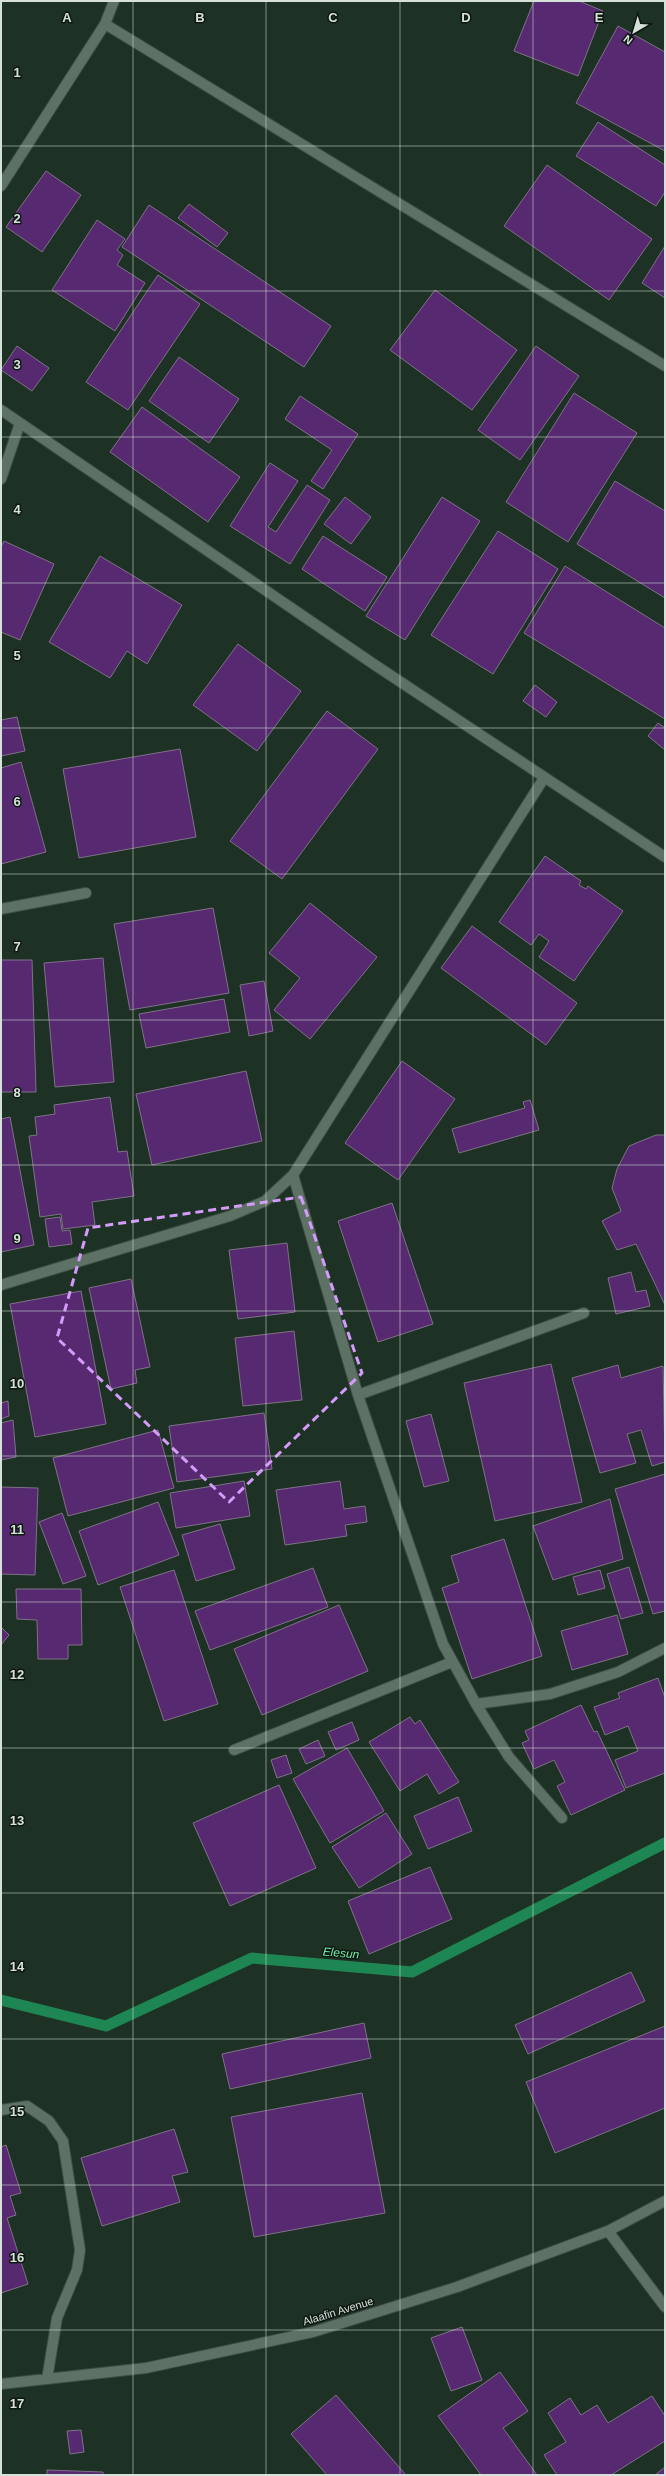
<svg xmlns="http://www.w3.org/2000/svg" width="666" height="2476" font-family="Helvetica,sans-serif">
	<rect width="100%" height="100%" fill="#1e3125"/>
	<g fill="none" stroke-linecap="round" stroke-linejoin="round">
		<path stroke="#1e8653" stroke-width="11" d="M1,2000L106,2026L252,1958L412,1972L665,1843"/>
	</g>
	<path fill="#562970" stroke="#7e7286" d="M534,1H579L603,11L578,76L514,51Z
		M618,26L665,52V151L576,103Z
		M598,122L665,165V192L656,206L576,156Z
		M547,165L652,239L609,300L504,226Z
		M46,171L81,195L42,252L6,227Z
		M189,204L228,233L217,247L178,218Z
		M149,205L331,326L304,367L122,247Z
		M97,220L125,239L117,250L123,255L117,265L145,283L115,331L52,290Z
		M665,246V298L642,283Z
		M158,275L200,304L128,410L86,382Z
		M435,290L517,350L472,410L390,350Z
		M17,346L49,368L32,391L1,370Z
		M536,346L579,376L520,460L478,430Z
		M179,357L239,399L209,443L149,401Z
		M574,393L637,433L568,542L506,502Z
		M300,396L358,434L323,489L311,481L332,450L285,419Z
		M142,407L240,477L208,522L110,452Z
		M270,463L298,481L268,527L276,532L307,485L330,500L290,564L230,526Z
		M615,481L665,511V598L577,544Z
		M345,497L371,517L351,544L324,524Z
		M442,497L480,521L405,640L366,616Z
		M498,531L558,569L493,674L431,635Z
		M323,536L387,577L365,611L302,569Z
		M4,541L54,564L20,640L1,632V547Z
		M100,556L182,605L147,664L127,651L110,678L49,642Z
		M565,566L665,628V719L524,633Z
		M238,644L301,691L257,751L193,705Z
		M535,685L557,702L546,717L523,701Z
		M327,711L378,749L282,879L230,841Z
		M17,717L25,751L1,756V720Z
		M658,723L665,728V750L648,736Z
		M180,749L196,837L79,858L63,769Z
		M21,762L46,852L1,864V768Z
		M545,856L581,881L579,885L586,889L588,886L623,911L574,981L539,957L549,941L539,934L531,945L499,922Z
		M310,903L377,957L310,1039L274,1010L300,978L269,953Z
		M213,908L229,993L130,1010L114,924Z
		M472,926L577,1003L546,1045L441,968Z
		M103,958L114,1082L55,1087L44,963Z
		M1,960H32L36,1092H1Z
		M264,981L273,1031L249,1036L240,985Z
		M224,999L230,1032L146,1048L139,1014Z
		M402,1061L455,1099L398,1180L345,1143Z
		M246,1071L262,1141L152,1165L136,1094Z
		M110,1097L118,1152L127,1151L134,1196L92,1202L95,1225L63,1229L61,1214L40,1217L29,1136L37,1135L35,1117L55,1114L54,1105Z
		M530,1100L539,1130L459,1153L452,1129L525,1108L523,1102Z
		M10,1117L34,1245L1,1252V1119Z
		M656,1135H665V1305L636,1244L617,1250L602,1221L621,1211L612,1188L617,1169L629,1146Z
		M392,1203L433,1324L378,1342L338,1221Z
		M60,1217L62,1231L70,1230L72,1244L49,1247L45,1219Z
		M287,1243L295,1312L238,1319L229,1250Z
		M631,1272L636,1292L646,1290L650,1306L616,1314L608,1278Z
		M131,1279L150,1367L135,1370L137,1383L111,1389L89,1288Z
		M81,1291L106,1424L35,1437L10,1304Z
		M294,1331L302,1400L243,1406L235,1338Z
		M551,1364L582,1502L495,1521L464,1383Z
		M618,1365L621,1378L663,1366L665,1462L652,1466L641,1430L627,1434L636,1463L600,1473L572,1378Z
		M8,1401L9,1416L1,1419V1403Z
		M264,1413L272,1469L177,1482L169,1426Z
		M431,1414L449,1481L424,1487L406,1421Z
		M13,1420L16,1457L1,1460V1423Z
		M158,1430L174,1488L68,1516L53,1458Z
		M665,1474V1611L653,1614L615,1489Z
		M244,1481L250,1516L176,1528L170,1493Z
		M340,1481L344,1509L365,1506L367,1522L345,1525L347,1536L285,1545L276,1490Z
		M1,1487L38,1488L35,1575L1,1574Z
		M610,1499L623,1559L553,1580L533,1526Z
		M158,1502L179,1555L98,1585L79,1531Z
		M62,1513L86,1576L63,1584L39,1522Z
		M220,1524L235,1569L196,1581L182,1535Z
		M504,1539L542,1656L472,1679L442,1588L459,1582L451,1556Z
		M629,1567L643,1613L621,1619L607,1574Z
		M313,1568L328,1607L210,1650L195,1611Z
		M174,1570L218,1704L164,1721L120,1587Z
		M600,1570L605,1588L578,1595L573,1577Z
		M16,1589H81L82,1645H68V1659H38L37,1620L17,1619Z
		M339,1605L368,1671L262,1715L234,1649Z
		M617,1615L628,1654L572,1670L561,1631Z
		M1,1627L9,1635L1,1645Z
		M658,1678L665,1698V1773L626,1788L615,1760L638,1751L628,1726L605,1735L594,1707L620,1698L618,1693Z
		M581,1705L594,1732L597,1731L625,1790L571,1815L557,1786L565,1782L554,1760L534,1769L522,1743L529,1740L525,1731Z
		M410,1717L415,1724L420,1720L459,1782L439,1794L427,1774L400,1791L369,1742Z
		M352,1722L359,1740L336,1750L328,1732Z
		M318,1740L325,1756L306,1764L299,1749Z
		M347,1748L384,1811L330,1843L293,1779Z
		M286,1755L292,1773L277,1778L271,1760Z
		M279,1785L316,1868L230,1906L193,1823Z
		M458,1797L472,1831L428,1849L414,1816Z
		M386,1813L412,1854L359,1888L332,1847Z
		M430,1867L452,1919L369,1954L348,1901Z
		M631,1972L645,2001L528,2054L515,2025Z
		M364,2023L371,2058L230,2089L222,2054Z
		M665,2026V2108L555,2153L526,2082Z
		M362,2093L385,2213L254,2237L231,2117Z
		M174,2129L188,2172L172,2176L180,2202L102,2226L81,2158Z
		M6,2145L21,2193L10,2196L16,2215L7,2218L28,2284L1,2293V2147Z
		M462,2327L482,2380L451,2391L431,2338Z
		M500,2372L528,2411L503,2428L537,2475H481L438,2416Z
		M336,2395L406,2475H327L291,2434Z
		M652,2396L665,2416V2441L611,2475H557L544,2455L566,2442L548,2413L570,2398L581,2415L597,2405L608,2423Z
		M81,2430L84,2452L70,2454L67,2431Z
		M665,2467V2475H655Z
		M47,2470L103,2472V2475H47Z"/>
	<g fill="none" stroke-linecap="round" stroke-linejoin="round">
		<g stroke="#3c4d43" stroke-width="12">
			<path id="minor" d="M105,24L665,366
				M1,186L105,24L114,1
				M1,410L375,665L665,857
				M1,479L20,423
				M1,909L86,893
				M293,1175L358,1395L443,1644L476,1704L509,1757L562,1818
				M1,1285L230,1216L265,1201L293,1175L544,778
				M358,1395L584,1313
				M476,1704L550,1694L618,1672L665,1648
				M234,1750L452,1662
				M1,2110L27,2106L49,2121L63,2141L80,2250L77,2270L57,2318L47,2379
				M608,2231L665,2307
				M1,2384L146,2368L313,2332L457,2287L608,2231L665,2201"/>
		</g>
		<use href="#minor" stroke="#5d7264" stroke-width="10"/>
	</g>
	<path fill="none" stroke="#d59bfa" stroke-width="3" stroke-dasharray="8 5" stroke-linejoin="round" d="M301,1197L362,1373L229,1502L57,1338L88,1228Z"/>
	<path fill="none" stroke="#d5e1d9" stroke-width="1" stroke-opacity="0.55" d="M133,1V2475M266,1V2475M400,1V2475M533,1V2475M1,146H665M1,291H665M1,437H665M1,583H665M1,728H665M1,874H665M1,1020H665M1,1165H665M1,1311H665M1,1456H665M1,1602H665M1,1748H665M1,1893H665M1,2039H665M1,2185H665M1,2330H665"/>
	<g text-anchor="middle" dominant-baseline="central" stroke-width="3" stroke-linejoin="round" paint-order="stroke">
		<g font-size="11" fill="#d5e1d9" stroke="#0e1711">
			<text transform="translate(338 2311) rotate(-17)">Alaafin Avenue</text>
		</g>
		<g font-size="12" font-style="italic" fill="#74f2aa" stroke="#0e1711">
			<text transform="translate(341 1953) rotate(5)">Elesun</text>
		</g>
	</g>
	<g font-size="13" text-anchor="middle" font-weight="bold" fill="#d5e1d9" stroke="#0e1711" stroke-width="3" stroke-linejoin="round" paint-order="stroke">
		<text x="67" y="22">A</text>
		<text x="200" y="22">B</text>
		<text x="333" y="22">C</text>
		<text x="466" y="22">D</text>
		<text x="599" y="22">E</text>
		<text x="17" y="77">1</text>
		<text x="17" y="223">2</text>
		<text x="17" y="369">3</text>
		<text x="17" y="514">4</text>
		<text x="17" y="660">5</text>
		<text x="17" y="806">6</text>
		<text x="17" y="951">7</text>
		<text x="17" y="1097">8</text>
		<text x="17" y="1243">9</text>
		<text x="17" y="1388">10</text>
		<text x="17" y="1534">11</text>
		<text x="17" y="1679">12</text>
		<text x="17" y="1825">13</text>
		<text x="17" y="1971">14</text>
		<text x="17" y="2116">15</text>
		<text x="17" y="2262">16</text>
		<text x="17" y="2408">17</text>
	</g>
	<rect width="666" height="2476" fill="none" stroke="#d5e1d9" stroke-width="4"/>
	<g transform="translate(634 32) rotate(218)" stroke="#0e1711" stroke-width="3" paint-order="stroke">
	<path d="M0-3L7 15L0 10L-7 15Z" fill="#d5e1d9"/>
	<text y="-6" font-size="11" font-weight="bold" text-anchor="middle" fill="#d5e1d9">N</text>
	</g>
</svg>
